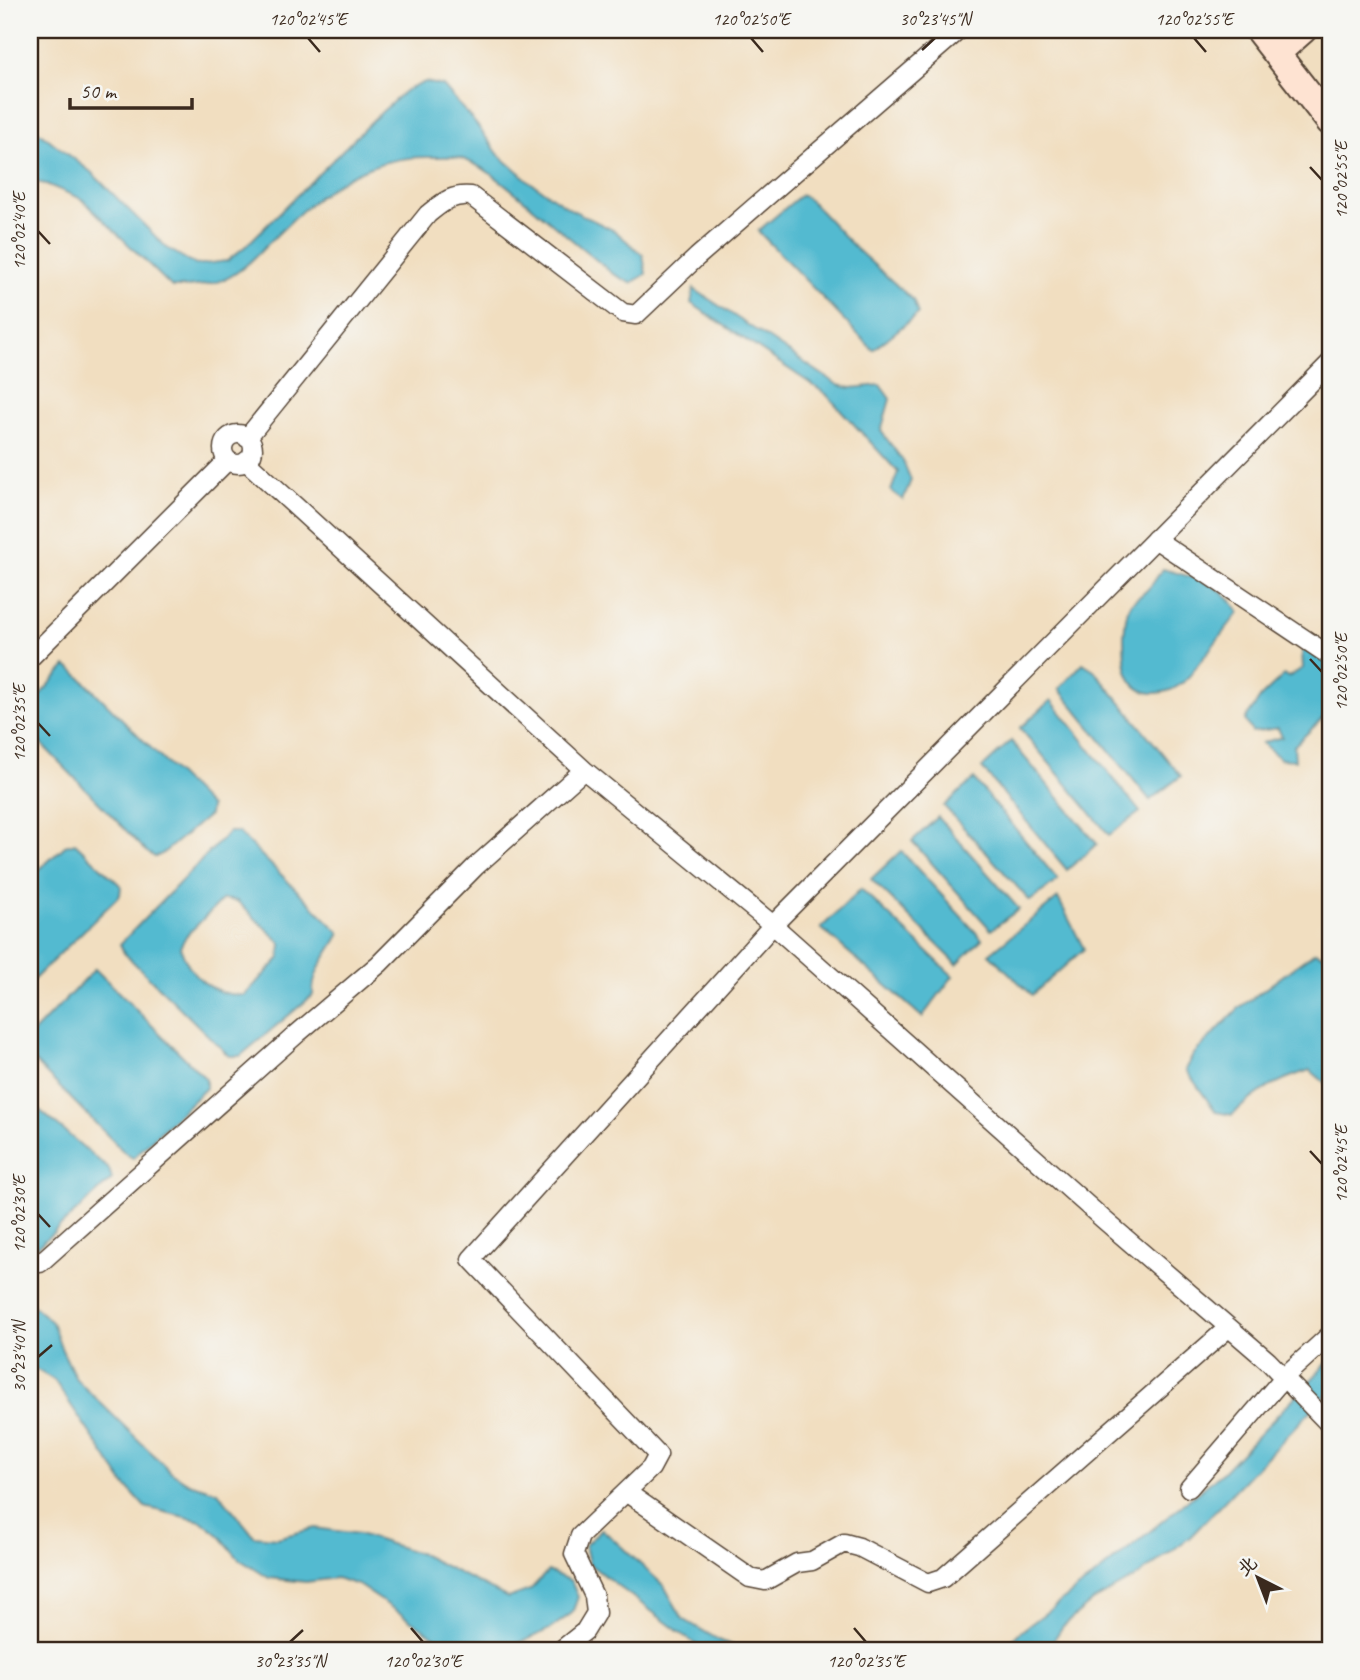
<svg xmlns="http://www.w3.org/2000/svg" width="1360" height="1680" font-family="Caveat,'LXGW WenKai TC',sans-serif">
	<rect width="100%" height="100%" fill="#f6f6f2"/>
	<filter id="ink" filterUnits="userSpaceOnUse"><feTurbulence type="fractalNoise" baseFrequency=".0143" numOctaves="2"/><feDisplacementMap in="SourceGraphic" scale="14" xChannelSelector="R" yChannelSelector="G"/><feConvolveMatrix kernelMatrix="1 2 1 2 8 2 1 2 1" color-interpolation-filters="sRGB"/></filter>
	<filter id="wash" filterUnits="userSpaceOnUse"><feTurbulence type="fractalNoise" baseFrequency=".00686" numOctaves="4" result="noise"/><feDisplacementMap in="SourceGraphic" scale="28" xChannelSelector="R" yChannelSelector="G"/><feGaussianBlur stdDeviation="1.57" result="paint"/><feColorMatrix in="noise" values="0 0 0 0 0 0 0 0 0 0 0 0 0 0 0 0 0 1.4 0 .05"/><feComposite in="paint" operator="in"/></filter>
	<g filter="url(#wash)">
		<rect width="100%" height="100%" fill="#f1dec0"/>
		<path fill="#52bad0" stroke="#467277" stroke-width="2" fill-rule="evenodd" d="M425,82L443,86L476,124L499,155L530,182L570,209L615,231L643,255L646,274L631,283L613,274C587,252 561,231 535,209C513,191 488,167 460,158C452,156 441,157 433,157C370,155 327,185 284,228C242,268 236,288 172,287L82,199L46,184L30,181V125L91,172L167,248L196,265L227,261L247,245L374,119L405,91Z
			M801,195L811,201L853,246L913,300L918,314L873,350L758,231Z
			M694,289L838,385L851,388L880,385L890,399L881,431L903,461L911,480L903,500L891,491L898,472L826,394L691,303Z
			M1163,569C1193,578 1223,582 1239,612L1186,680C1175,689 1166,694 1152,693C1124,690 1124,659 1124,637C1125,628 1125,613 1130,605C1134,600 1142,595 1146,591C1153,585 1157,576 1163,569Z
			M1302,650L1321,655L1330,666V711L1294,746L1295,760L1281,759L1262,743L1282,737L1278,728L1252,732L1245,720L1261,697L1284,675L1288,677L1303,668Z
			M1083,663L1094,670L1181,776L1150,800L1059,689Z
			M66,666L74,671L210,807L209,815L162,854L155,857L147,852L30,732V706Z
			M1051,700L1140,812L1109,835L1020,728Z
			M1011,741L1097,844L1067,870L982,768Z
			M974,779L1058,880L1030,901L944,806Z
			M938,817L1019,909L991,930L912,841Z
			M229,832H238L340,933C329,955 312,969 313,995L240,1056H229L124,953L120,944ZM223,899L237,901L281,943L280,958L245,995C214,997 189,976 180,947L186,936Z
			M75,843L121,886L120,895L30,983V878L65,846Z
			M901,851L982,939L957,964L871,879Z
			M861,889L953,976L922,1017L821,928Z
			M1058,898L1084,949L1032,995L989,954Z
			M1315,952L1330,958V1058L1328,1063L1330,1066V1087L1310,1070C1276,1081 1258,1091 1232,1115L1216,1112L1186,1070L1193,1055L1239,1008Z
			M95,969L206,1079V1088L133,1158L126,1154L30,1057V1036Z
			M30,1102L109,1169L112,1179L35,1249L30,1247Z
			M30,1303L52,1322L62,1350L76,1379L170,1471L189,1483L218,1492L254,1536L277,1538L315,1528L359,1534L421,1554L508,1598L530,1590L548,1571L571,1581L578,1597L572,1613L550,1629L515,1645L491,1650H455L358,1585L336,1578L306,1582L269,1578L239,1559L220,1536L201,1521L145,1507L125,1485L54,1380L30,1366Z
			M1330,1360V1391L1190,1537L1141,1574L1093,1601L1063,1626L1047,1650H1002L1019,1633L1096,1575L1223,1472Z
			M602,1529L664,1586L683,1619L719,1640L743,1650H703L589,1564L585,1545Z"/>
	</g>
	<g filter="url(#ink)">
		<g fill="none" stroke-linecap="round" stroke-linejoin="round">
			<g stroke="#564536" stroke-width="21">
				<path id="street" d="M223 449a15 15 0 1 1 30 0a15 15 0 1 1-30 0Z
					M247,438L428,214C443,202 452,194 471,196L623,313L636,315L697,257L959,30
					M246,461L584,770L773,925L1103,1219L1268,1361L1330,1425
					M1155,539L1330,656
					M30,658L228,460
					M30,1262L40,1263L298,1033L379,964L476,866L584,770
					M1189,1488L1285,1376L1330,1335
					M626,1492L750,1578L765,1581L797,1563L812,1561L844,1543L859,1547L928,1583L943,1578L1228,1328
					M561,1650L585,1631L596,1613L594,1596L574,1554L580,1536L651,1468L658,1455L471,1259L773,925L1330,363"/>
			</g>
			<g stroke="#564536" stroke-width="30">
				<path id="secondary" d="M1258,30L1330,122
					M1277,53L1303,30"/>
			</g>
			<use href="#street" stroke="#fff" stroke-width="18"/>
			<use href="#secondary" stroke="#fee3d2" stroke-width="26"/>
		</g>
	</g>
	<path fill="none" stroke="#3b2a1e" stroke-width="2.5" d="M308,38L320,52M751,38L763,52M1194,38L1206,52M922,50L935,38M1310,167L1322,180M38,231L50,244M1310,659L1322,672M38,723L50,736M1310,1151L1322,1164M38,1214L50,1227M38,1357L52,1345M411,1628L423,1642M854,1628L866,1642M290,1642L303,1630"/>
	<rect width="1360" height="1680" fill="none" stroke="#f6f6f2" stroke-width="77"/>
	<g transform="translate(1258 1578) rotate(318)" stroke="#f6f6f2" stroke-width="5" paint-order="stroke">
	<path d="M0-5L12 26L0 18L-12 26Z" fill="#3b2a1e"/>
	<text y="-10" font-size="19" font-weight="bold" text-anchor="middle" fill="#3b2a1e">北</text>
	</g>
	<path d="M70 98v10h122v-10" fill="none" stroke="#3b2a1e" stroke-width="3.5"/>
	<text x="80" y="98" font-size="21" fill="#3b2a1e" stroke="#f6f6f2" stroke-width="5" paint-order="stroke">50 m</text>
	<rect x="38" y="38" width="1284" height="1604" fill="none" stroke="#3b2a1e" stroke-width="2.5"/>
	<g font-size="18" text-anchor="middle" fill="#3b2a1e">
		<text x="308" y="25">120°02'45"E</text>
		<text x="751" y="25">120°02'50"E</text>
		<text x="935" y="25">30°23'45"N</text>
		<text x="1194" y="25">120°02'55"E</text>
		<text transform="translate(1341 180) rotate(-90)" y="6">120°02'55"E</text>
		<text transform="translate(19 231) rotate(-90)" y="6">120°02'40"E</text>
		<text transform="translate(1341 672) rotate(-90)" y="6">120°02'50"E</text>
		<text transform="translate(19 723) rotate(-90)" y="6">120°02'35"E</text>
		<text transform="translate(1341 1164) rotate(-90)" y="6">120°02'45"E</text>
		<text transform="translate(19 1214) rotate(-90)" y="6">120°02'30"E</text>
		<text transform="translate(19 1357) rotate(-90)" y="6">30°23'40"N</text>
		<text x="290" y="1667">30°23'35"N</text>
		<text x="423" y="1667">120°02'30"E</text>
		<text x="866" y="1667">120°02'35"E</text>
	</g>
</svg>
